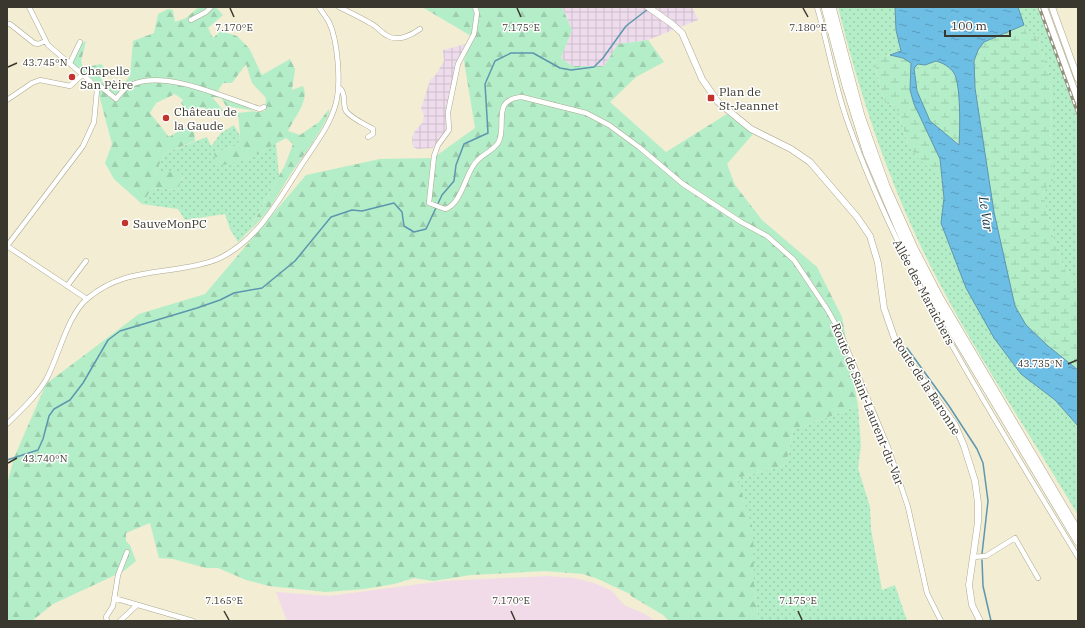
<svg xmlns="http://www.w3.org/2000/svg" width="1085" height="628" font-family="'IBM Plex Serif',serif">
	<defs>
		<pattern id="industrial-grid" width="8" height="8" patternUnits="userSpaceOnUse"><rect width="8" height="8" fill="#eedced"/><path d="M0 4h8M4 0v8" fill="none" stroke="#cdbecc"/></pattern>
		<pattern id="grass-dots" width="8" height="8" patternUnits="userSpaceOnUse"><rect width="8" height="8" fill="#b4eec8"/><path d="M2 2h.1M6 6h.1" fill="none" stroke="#9ccdac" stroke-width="1.8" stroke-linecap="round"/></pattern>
		<pattern id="forest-firs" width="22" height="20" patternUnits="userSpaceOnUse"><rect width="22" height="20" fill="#b4eec8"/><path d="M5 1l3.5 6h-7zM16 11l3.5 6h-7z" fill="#9ccdac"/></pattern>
		<pattern id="wetland-marsh" width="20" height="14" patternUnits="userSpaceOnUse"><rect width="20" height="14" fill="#b4eec8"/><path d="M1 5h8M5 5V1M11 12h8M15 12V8" fill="none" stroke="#9ccdac"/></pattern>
		<pattern id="water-ripples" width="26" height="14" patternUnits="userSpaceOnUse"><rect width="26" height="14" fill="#6cbee5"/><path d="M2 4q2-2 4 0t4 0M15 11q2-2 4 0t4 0" fill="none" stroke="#5a9bba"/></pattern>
	</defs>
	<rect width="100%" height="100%" fill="#f2edd3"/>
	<path fill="#f2dbe8" d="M547,576L574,578L594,583L612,591L624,605L645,614L655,621H287L276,592L329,596L443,581Z"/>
	<path fill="url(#industrial-grid)" d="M562,7H692L698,20L648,40L618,44L604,66H572L561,58L572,30Z
		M466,44L459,60L446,130L433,148L417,149L413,147L412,138L415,131L423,122L424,115L421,109L430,80L435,76L444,61L443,50Z"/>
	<path fill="url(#grass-dots)" d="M838,7H895L896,30L901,51L873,60L885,103L895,106L899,114L907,141L915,154L934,171L942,181L944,198L941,223L966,288L1021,374L1055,400L1078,426V515C1029,432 974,352 930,265C889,183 860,96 838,7Z
		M1018,7H1039L1078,114V288L1065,270L1055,245L1044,200L1043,194L1048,185H1053L1050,149L1052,103L1050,78L1036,34L1027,37Z
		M234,125L240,136L238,145L214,153L246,160L276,143L279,176L251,226L252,228L238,242L230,229L225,214L185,220L178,209L142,204L152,188L178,190L183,177L155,173L165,153L207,137L211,146L221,133Z
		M858,406L861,446L858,468L870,507L871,529L882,590L895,585L907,621H759L737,478L786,465L793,430Z"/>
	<path fill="url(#forest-firs)" fill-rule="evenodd" d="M199,7H216L223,15L208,28L213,38L221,31L237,36L249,48L262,75L290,59L295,69L292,90L303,86C310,101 294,117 288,131L300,135L319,122L329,109V113C319,136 304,154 290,175C278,194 269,213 252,228L251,227L285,165L293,144L286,138L246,160L218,166L214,153L238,145L240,136L238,113L255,111L226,106L221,98L212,97L223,110L217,114L201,107L192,118L181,103L183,100L175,94L156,103L150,113L169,137L184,128L194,132L195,141L165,153L155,173L180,171L183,176L178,190L152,188L142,204L114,179L105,163L112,144L98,91L93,79L80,72L71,62L81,43L86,41L81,61L83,68L101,64L108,71L101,81L112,89L118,90L130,76L133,41L154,33L158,14L168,9L173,10L175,22L186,18ZM246,64L252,83L266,98L265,111L256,112L218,91L223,83H232Z
		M422,7H562L572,30L561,58L572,66H604L618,44L648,40L664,62L636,77L610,102L666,152L727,114L753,134L727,164L735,185L762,220L817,267L842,317L858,406L793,430L786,465L737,478L753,529L754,586L759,621H669L663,615L631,596L630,594L598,579L583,574L545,571L471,575L433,581L414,578L394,584L364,589L326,592L269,586L246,580L218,568H206L173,559L159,558L150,523L126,533V541L130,545L136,561L124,571L53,604L32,621H7V484L14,458L46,384L139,314L205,294L306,175L380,159L433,158L475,128L464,61L471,36Z"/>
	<path fill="url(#wetland-marsh)" d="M1024,25L1027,36L1036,34L1050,78L1052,103L1050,149L1054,185H1048L1043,194L1055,245L1065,270L1078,288V370L1048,346L1026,325L1015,306L994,212L975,88L974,61L978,50L984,42Z
		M890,55L903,58L911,63L910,90L914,104L940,159L942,181C934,170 920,163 913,152C904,138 903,121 895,106L885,103L873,59Z
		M936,61C943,63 950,67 954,73C962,87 959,128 960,145C951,136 938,131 931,122C920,108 914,85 914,68L918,64Z"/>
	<path fill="url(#water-ripples)" stroke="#5d96ae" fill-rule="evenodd" d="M895,7H1018L1024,25L984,42L978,50L974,61L975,88L994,212L1015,306L1026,325L1048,346L1078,370V426L1055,400L1021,374L994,338L966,288L941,223L944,198L940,159L914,104L910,90L911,63L903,58L890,55L901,51L896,30ZM936,61C943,63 950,67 954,73C961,85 960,130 959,145L930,121L917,91L914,68L918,64L925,65Z"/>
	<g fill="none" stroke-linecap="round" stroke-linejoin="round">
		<path stroke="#5d96ae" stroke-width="1.5" d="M907,348L949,406L977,449L983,463L988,501L982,554
			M7,460L38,450L43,439L49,416L54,409L70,400L83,383L108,340L120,331L197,308L220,300L234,293L262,288L295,261L331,217L352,210L362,211L394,203L402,212L404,226L414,232L426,229L442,195L454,181L456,165L464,144L488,133L485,84L495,61L511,53H533L560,68L571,70L594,67L603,58L626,26L648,9
			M982,560L983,586L991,621"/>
		<g stroke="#aca88f" stroke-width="5.5">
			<path id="minor" d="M339,7C349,12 360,17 370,23C377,26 381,33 388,36C398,42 412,35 420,29
				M475,7L477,13L474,34L458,64L448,112L449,130L438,145L434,156L429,203L445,209C460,205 465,178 473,166C479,155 491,153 498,143C508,127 490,99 522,97L586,113L609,125L639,147L683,184L741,222L767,236L794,260L827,309L840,332L888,447L908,507L927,593L941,621
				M817,7C828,44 834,83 847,120C902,276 993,416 1078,557
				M191,20L206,12L211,7
				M7,24H10L34,43L38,44L46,41
				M70,63L80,42
				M95,86H100L116,99C120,94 124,88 131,85C166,69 225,98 260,109L264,107
				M338,87C347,92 342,104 346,111C352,119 365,124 373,129V134L368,137
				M7,100L32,83L40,80L70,86L82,75
				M7,246L83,146L94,122L97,90L90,81L48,45L29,7
				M7,246L87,299
				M67,286L86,261
				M7,424C21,410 37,396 47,378C59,355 68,314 88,298C120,272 150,274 188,267C198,265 210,263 220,258C258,240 280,198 302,164C315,144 330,126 336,103C341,83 338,41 329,22C326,17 322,12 319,7
				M973,557L986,556L1015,538L1038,578
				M114,598L193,621
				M107,621L106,617L113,606L118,575L127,552
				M120,621L137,605"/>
		</g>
		<g stroke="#aca88f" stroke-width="7">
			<path id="major" d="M648,7L672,24L682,33L702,79L718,102L751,129L791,149L810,162L857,217L870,236L878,263L884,308L894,337L902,351L955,425L964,446L975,481L978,503V522L969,585L972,605L980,621
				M1044,7L1078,100
				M1052,7L1078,79"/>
		</g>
		<g stroke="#aca88f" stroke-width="8">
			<path id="highway" d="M825,7L846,86L867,154L908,251L955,336L1078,542
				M832,7L861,116L886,186L914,248L940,298L1078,531"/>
		</g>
		<use href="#minor" stroke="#fff" stroke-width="4.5"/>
		<use href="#major" stroke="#fff" stroke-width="6"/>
		<use href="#highway" stroke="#fff" stroke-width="7"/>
		<g stroke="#928f7d" stroke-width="3">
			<path id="rail" d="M1039,7L1078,114"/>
		</g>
		<use href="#rail" stroke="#fff" stroke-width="1.5" stroke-dasharray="4.5" stroke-linecap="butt"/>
	</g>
	<path fill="none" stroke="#3a382e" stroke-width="1.5" d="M230,8L234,17M517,8L521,17M803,8L808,17M8,67L17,63M1068,364L1077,360M8,463L17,458M224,611L229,620M511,611L515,620M798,611L802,620"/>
	<g fill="#c1332c" stroke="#fff" stroke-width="1.5">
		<circle cx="72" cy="77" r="4"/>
		<rect x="707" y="94" width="8" height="8" rx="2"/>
		<circle cx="166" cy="118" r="4"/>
		<circle cx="125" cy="223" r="4"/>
	</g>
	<g text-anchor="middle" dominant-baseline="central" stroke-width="3" stroke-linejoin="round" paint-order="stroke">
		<g font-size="12" fill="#3a382e" stroke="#fff" text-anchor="start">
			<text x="80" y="70">Chapelle<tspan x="80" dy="14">San Pèire</tspan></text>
			<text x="719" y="91">Plan de<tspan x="719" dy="14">St-Jeannet</tspan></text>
			<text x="174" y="111">Château de<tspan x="174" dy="14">la Gaude</tspan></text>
			<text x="133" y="223">SauveMonPC</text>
		</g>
		<g font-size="12" fill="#3a382e" stroke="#fff">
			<text transform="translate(924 292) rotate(62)">Allée des Maraîchers</text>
			<text transform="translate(927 386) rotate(57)">Route de la Baronne</text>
			<text transform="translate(868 404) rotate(68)">Route de Saint-Laurent-du-Var</text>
		</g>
		<g font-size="13" font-style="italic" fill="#0e3444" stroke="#fff">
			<text transform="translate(986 214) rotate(82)">Le Var</text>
		</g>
	</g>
	<g font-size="10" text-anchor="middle" fill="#3a382e" stroke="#fff" stroke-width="3" stroke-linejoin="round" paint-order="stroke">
		<text x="808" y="31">7.180°E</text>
		<text x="234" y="31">7.170°E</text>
		<text x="521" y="31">7.175°E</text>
		<text x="45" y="66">43.745°N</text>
		<text x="1040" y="367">43.735°N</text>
		<text x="45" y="462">43.740°N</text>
		<text x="224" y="604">7.165°E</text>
		<text x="511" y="604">7.170°E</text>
		<text x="798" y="604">7.175°E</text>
	</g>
	<rect width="1085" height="628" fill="none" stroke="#3a382e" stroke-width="16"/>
	<path d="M945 30v6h65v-6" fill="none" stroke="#3a382e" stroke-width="2"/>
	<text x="951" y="30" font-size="12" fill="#3a382e" stroke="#ffffff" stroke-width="3" paint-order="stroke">100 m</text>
</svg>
